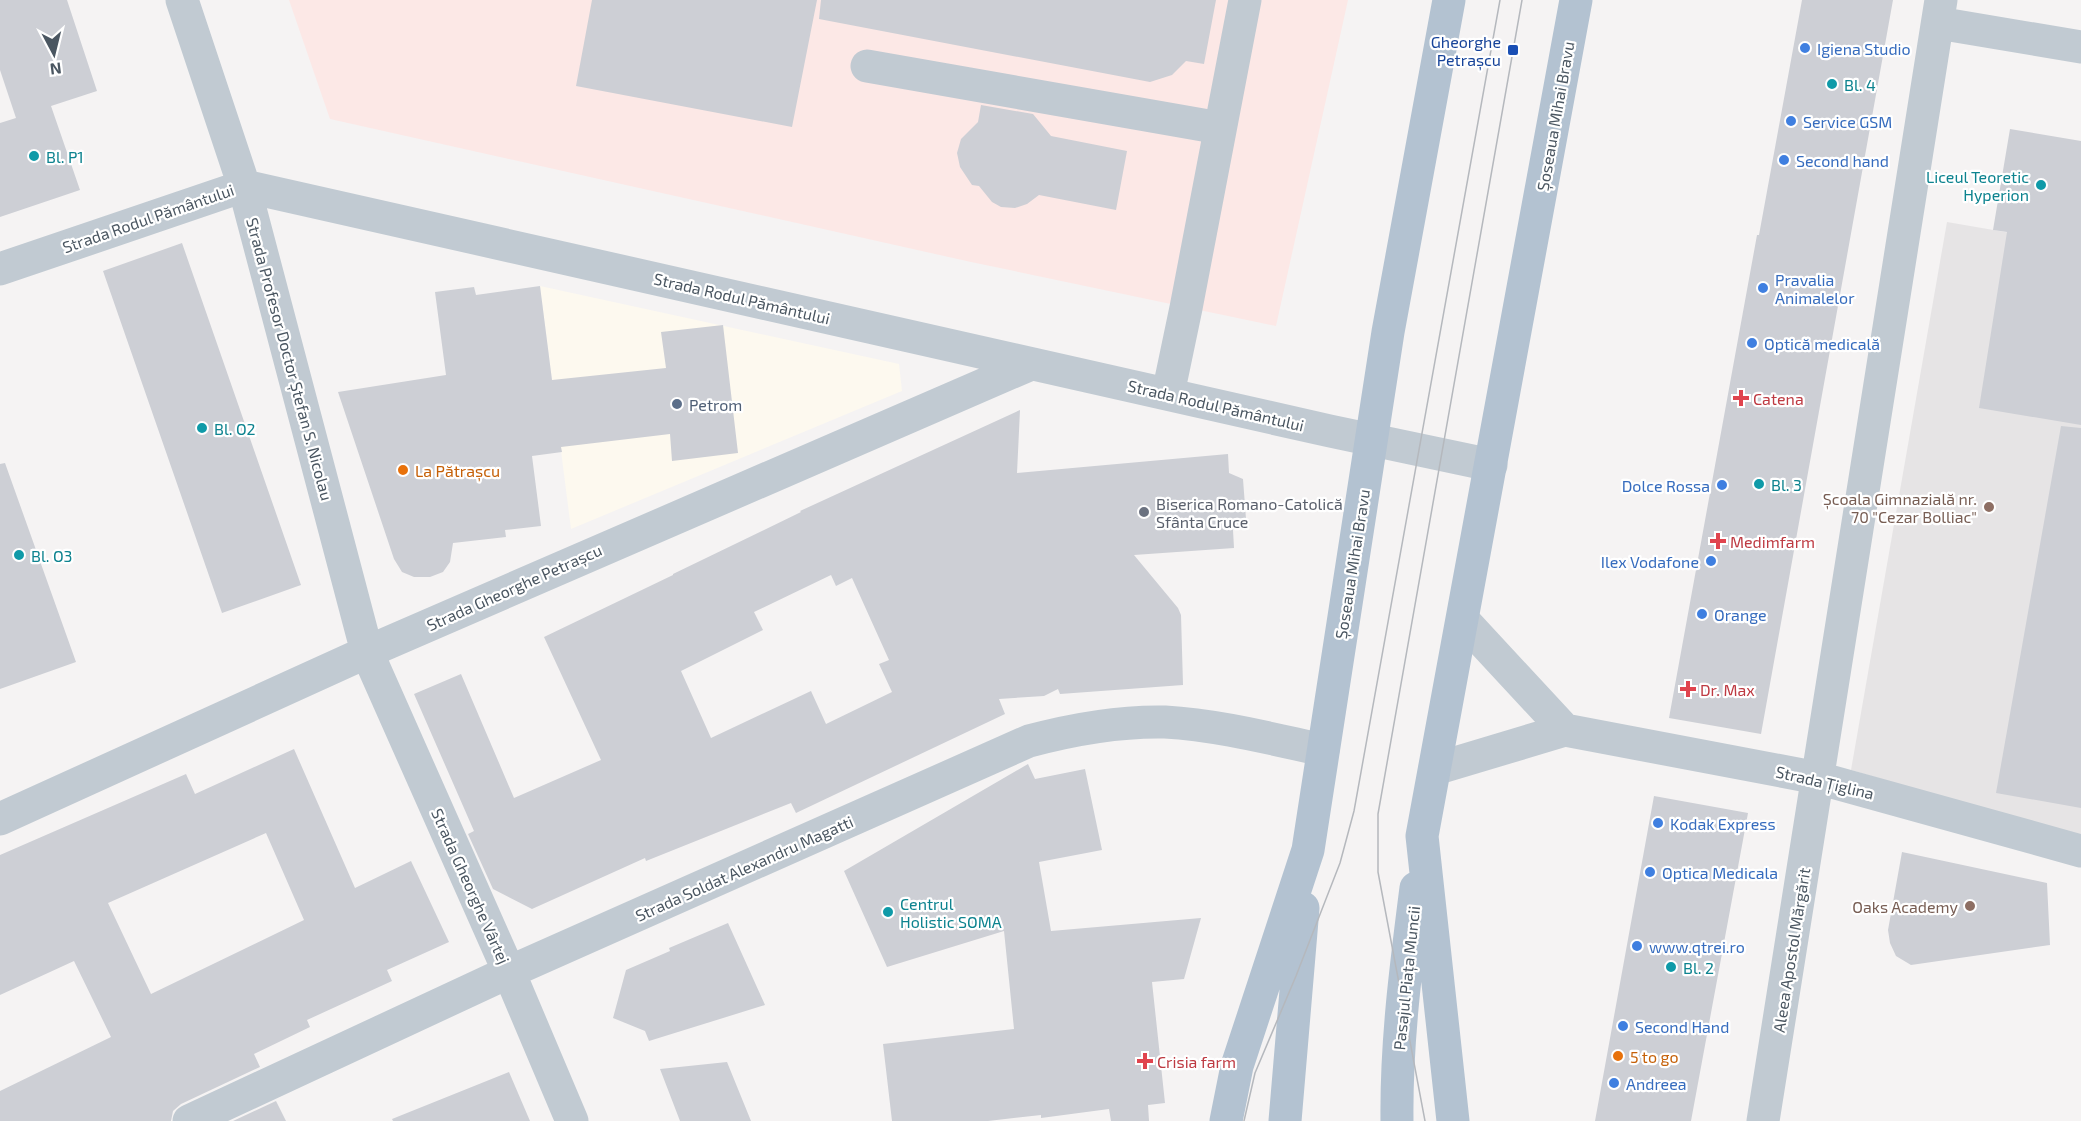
<svg xmlns="http://www.w3.org/2000/svg" width="2081" height="1121" font-family="'Exo 2',sans-serif">
	<rect width="100%" height="100%" fill="#f5f3f3"/>
	<path fill="#fdf9ef" d="M540,286L899,364L902,391L571,529Z"/>
	<path fill="#e6e4e5" d="M1947,222L2081,245V835L2053,830L1851,770Z"/>
	<path fill="#fce8e6" d="M289,0H1348L1276,326L971,262L330,119Z"/>
	<path fill="#cdcfd5" fill-rule="evenodd" d="M0,0H67L97,91L51,106L80,190L0,217V123L16,118L0,70Z
		M592,0H817L792,127L576,86Z
		M821,0H1216L1204,64L1186,61L1172,75L1150,82L819,19Z
		M1802,0H1893L1761,734L1669,718L1757,235H1759Z
		M981,105L1033,114L1051,136L1127,151L1116,210L1039,195L1027,204L1015,208L1001,207L992,202L979,186L972,185L960,167L957,153L961,139L978,122Z
		M2010,129L2081,141V425L1979,408L2007,232L1993,230Z
		M182,243L301,585L222,613L103,271Z
		M540,286L552,380L666,368L661,332L723,325L738,453L672,461L670,434L561,447L562,452L532,456L541,526L505,530L506,537L453,543L450,562L443,572L430,577H414L402,572L394,559L338,392L446,375L435,292L474,287L476,295Z
		M1020,410L1017,473L1228,454L1229,473L1243,479L1246,519L1233,530L1234,548L1134,555L1178,608L1181,615L1183,685L1060,694L1058,689L1044,696L999,699L1005,714L796,813L791,803L646,861L645,858L532,909L493,889L468,834L474,831L414,694L461,674L514,798L601,760L544,637L673,575V574L801,512L800,511ZM831,575L836,586L852,578L889,660L879,664L892,692L826,724L811,691L711,738L681,671L763,630L754,612Z
		M2061,426L2081,428V808L1996,793Z
		M5,463L76,662L0,689V464Z
		M294,749L355,888L411,861L449,942L387,970L392,981L307,1020L310,1027L254,1054L260,1067L181,1104L173,1111L171,1121H0V1091L111,1037L74,961L0,995V855L186,774L195,794ZM266,833L304,920L151,994L108,903Z
		M1028,764L1035,779L1085,769L1102,850L1039,862L1051,931L1201,918L1184,979L1152,982L1165,1103L1148,1105L1149,1121H1111L1109,1109L1041,1118V1115L988,1121H892L883,1044L1014,1029L1004,931L887,967L844,871Z
		M1654,796L1748,813L1691,1121H1595Z
		M1902,852L2047,883L2050,945L1911,965L1896,956L1890,943L1888,930Z
		M728,923L765,1005L649,1041L645,1031L613,1018L626,970L670,951L669,948Z
		M727,1062L751,1121H680L660,1069Z
		M509,1072L530,1121H393L392,1119Z
		M276,1101L286,1121H233Z"/>
	<g fill="none" stroke-linecap="round" stroke-linejoin="round">
		<path stroke="#c1cad2" stroke-width="33" d="M182,0L244,186L367,652L509,972L572,1121
			M1938,23L2081,47
			M867,66L1220,128
			M0,269L244,186L1330,431L1491,465
			M1168,394L1186,308L1245,0
			M1463,620L1565,730
			M1435,769L1565,730L1818,778L2081,851
			M0,819L367,652L1031,364
			M189,1121L509,972L1029,741C1074,729 1118,721 1165,722C1218,725 1272,739 1323,750
			M1763,1121L1941,0"/>
		<path stroke="#b3c2d1" stroke-width="33" d="M1226,1121L1237,1066L1308,850L1388,332L1449,0
			M1285,1121L1303,908
			M1397,1121C1396,1043 1406,966 1416,888
			M1453,1121L1422,836L1576,0"/>
		<path stroke="#b5b8bd" stroke-width="1.5" d="M1244,1121L1255,1073L1296,976L1340,863L1354,811L1500,0
			M1425,1121L1378,872V814L1522,0"/>
	</g>
	<g fill="#3f7fe0" stroke="#fff" stroke-width="2">
		<circle cx="1805" cy="48" r="6"/>
		<circle cx="1791" cy="121" r="6"/>
		<circle cx="1784" cy="160" r="6"/>
		<circle cx="1763" cy="288" r="6"/>
		<circle cx="1752" cy="343" r="6"/>
		<circle cx="1722" cy="485" r="6"/>
		<circle cx="1711" cy="561" r="6"/>
		<circle cx="1702" cy="614" r="6"/>
		<circle cx="1658" cy="823" r="6"/>
		<circle cx="1650" cy="872" r="6"/>
		<circle cx="1637" cy="946" r="6"/>
		<circle cx="1623" cy="1026" r="6"/>
		<circle cx="1614" cy="1083" r="6"/>
	</g>
	<rect fill="#1a4fb4" stroke="#fff" stroke-width="2" x="1507" y="44" width="12" height="12" rx="3"/>
	<g fill="#0f9aa8" stroke="#fff" stroke-width="2">
		<circle cx="1832" cy="84" r="6"/>
		<circle cx="34" cy="156" r="6"/>
		<circle cx="2041" cy="185" r="6"/>
		<circle cx="202" cy="428" r="6"/>
		<circle cx="1759" cy="484" r="6"/>
		<circle cx="19" cy="555" r="6"/>
		<circle cx="888" cy="912" r="6"/>
		<circle cx="1671" cy="967" r="6"/>
	</g>
	<g fill="#e0444e" stroke="#fff" stroke-width="2">
		<path d="M1738 389h6v6h6v6h-6v6h-6v-6h-6v-6h6z"/>
		<path d="M1715 532h6v6h6v6h-6v6h-6v-6h-6v-6h6z"/>
		<path d="M1685 680h6v6h6v6h-6v6h-6v-6h-6v-6h6z"/>
		<path d="M1142 1052h6v6h6v6h-6v6h-6v-6h-6v-6h6z"/>
	</g>
	<circle fill="#5c6f8a" stroke="#fff" stroke-width="2" cx="677" cy="404" r="6"/>
	<g fill="#e8710a" stroke="#fff" stroke-width="2">
		<circle cx="403" cy="470" r="6"/>
		<circle cx="1618" cy="1056" r="6"/>
	</g>
	<g fill="#8d6e63" stroke="#fff" stroke-width="2">
		<circle cx="1989" cy="507" r="6"/>
		<circle cx="1970" cy="906" r="6"/>
	</g>
	<circle fill="#6b7280" stroke="#fff" stroke-width="2" cx="1144" cy="512" r="6"/>
	<g text-anchor="middle" dominant-baseline="central" stroke-width="4.5" stroke-linejoin="round" paint-order="stroke">
		<g font-size="16" fill="#164399" stroke="#fff" text-anchor="end">
			<text x="1501" y="41">Gheorghe<tspan x="1501" dy="18">Petrașcu</tspan></text>
		</g>
		<g font-size="16" fill="#366cbe" stroke="#fff" text-anchor="start">
			<text x="1817" y="48">Igiena Studio</text>
			<text x="1803" y="121">Service GSM</text>
			<text x="1796" y="160">Second hand</text>
			<text x="1775" y="279">Pravalia<tspan x="1775" dy="18">Animalelor</tspan></text>
			<text x="1764" y="343">Optică medicală</text>
			<text x="1710" y="485" text-anchor="end">Dolce Rossa</text>
			<text x="1699" y="561" text-anchor="end">Ilex Vodafone</text>
			<text x="1714" y="614">Orange</text>
			<text x="1670" y="823">Kodak Express</text>
			<text x="1662" y="872">Optica Medicala</text>
			<text x="1649" y="946">www.qtrei.ro</text>
			<text x="1635" y="1026">Second Hand</text>
			<text x="1626" y="1083">Andreea</text>
		</g>
		<g font-size="16" fill="#0d838f" stroke="#fff" text-anchor="start">
			<text x="1844" y="84">Bl. 4</text>
			<text x="46" y="156">Bl. P1</text>
			<text x="2029" y="176" text-anchor="end">Liceul Teoretic<tspan x="2029" dy="18">Hyperion</tspan></text>
			<text x="214" y="428">Bl. O2</text>
			<text x="1771" y="484">Bl. 3</text>
			<text x="31" y="555">Bl. O3</text>
			<text x="900" y="903">Centrul<tspan x="900" dy="18">Holistic SOMA</tspan></text>
			<text x="1683" y="967">Bl. 2</text>
		</g>
		<g font-size="16" fill="#4a5661" stroke="#fff">
			<text transform="translate(1555 116) rotate(-80)">Șoseaua Mihai Bravu</text>
			<text transform="translate(148 218) rotate(-19)">Strada Rodul Pământului</text>
			<text transform="translate(742 298) rotate(13)">Strada Rodul Pământului</text>
			<text transform="translate(290 359) rotate(75)">Strada Profesor Doctor Ștefan S. Nicolau</text>
			<text transform="translate(1216 405) rotate(13)">Strada Rodul Pământului</text>
			<text transform="translate(1352 564) rotate(-81)">Șoseaua Mihai Bravu</text>
			<text transform="translate(514 587) rotate(-24)">Strada Gheorghe Petrașcu</text>
			<text transform="translate(1825 782) rotate(13)">Strada Țiglina</text>
			<text transform="translate(744 868) rotate(-24)">Strada Soldat Alexandru Magatti</text>
			<text transform="translate(471 886) rotate(66)">Strada Gheorghe Vârtej</text>
			<text transform="translate(1791 950) rotate(-81)">Aleea Apostol Mărgărit</text>
			<text transform="translate(1406 978) rotate(-84)">Pasajul Piața Muncii</text>
		</g>
		<g font-size="16" fill="#be3a42" stroke="#fff" text-anchor="start">
			<text x="1753" y="398">Catena</text>
			<text x="1730" y="541">Medimfarm</text>
			<text x="1700" y="689">Dr. Max</text>
			<text x="1157" y="1061">Crisia farm</text>
		</g>
		<g font-size="16" fill="#4e5e75" stroke="#fff" text-anchor="start">
			<text x="689" y="404">Petrom</text>
		</g>
		<g font-size="16" fill="#c56008" stroke="#fff" text-anchor="start">
			<text x="415" y="470">La Pătrașcu</text>
			<text x="1630" y="1056">5 to go</text>
		</g>
		<g font-size="16" fill="#785e54" stroke="#fff" text-anchor="end">
			<text x="1977" y="498">Școala Gimnazială nr.<tspan x="1977" dy="18">70 "Cezar Bolliac"</tspan></text>
			<text x="1958" y="906">Oaks Academy</text>
		</g>
		<g font-size="16" fill="#5b616d" stroke="#fff" text-anchor="start">
			<text x="1156" y="503">Biserica Romano-Catolică<tspan x="1156" dy="18">Sfânta Cruce</tspan></text>
		</g>
	</g>
	<g transform="translate(54 54) rotate(173)" stroke="#ffffff" stroke-width="4.5" paint-order="stroke">
	<path d="M0-4.5L10 22L0 15L-10 22Z" fill="#4a5661"/>
	<text y="-9" font-size="16" font-weight="bold" text-anchor="middle" fill="#4a5661">N</text>
	</g>
</svg>
